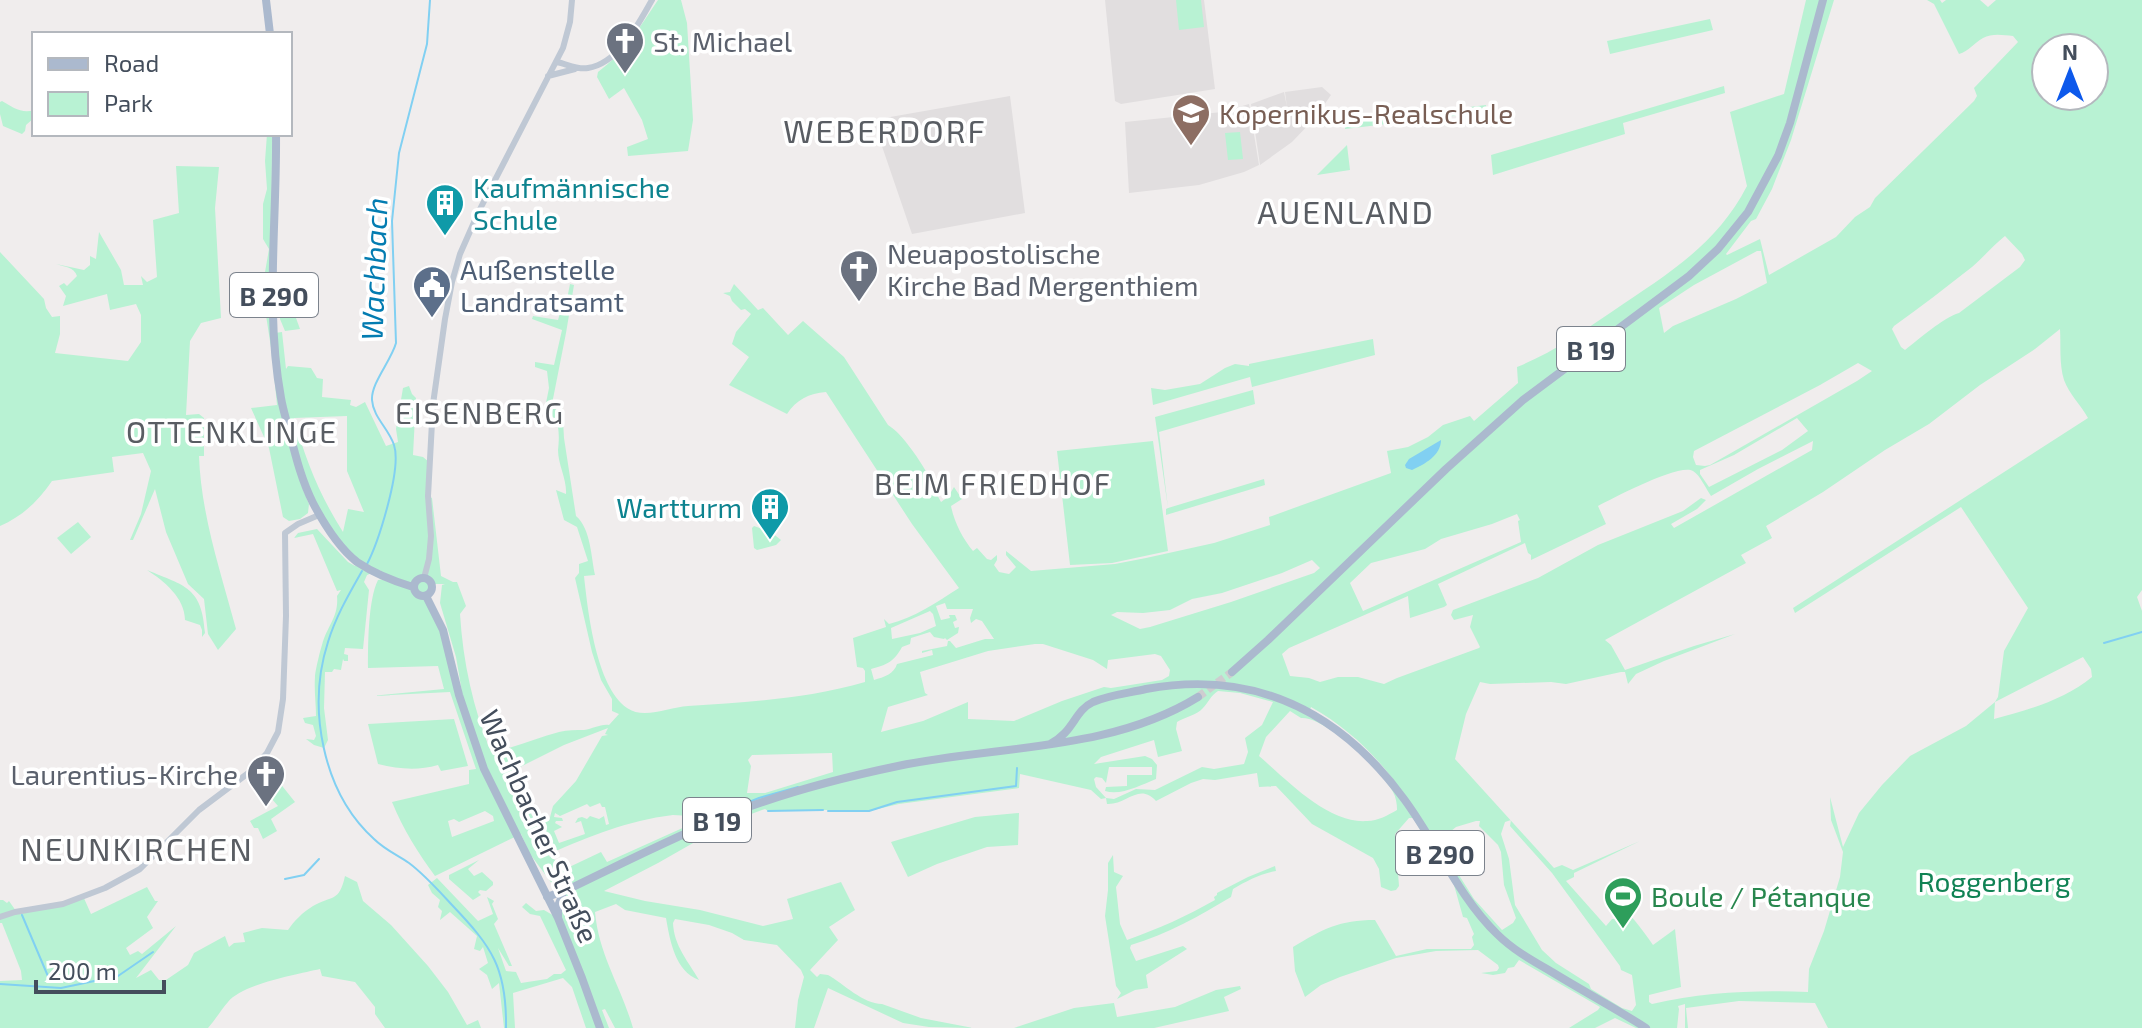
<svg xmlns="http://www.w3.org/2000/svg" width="2142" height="1028" font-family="'Exo 2',sans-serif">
	<rect width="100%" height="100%" fill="#f0eded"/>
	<path fill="#e1dedf" d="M1105,0H1204L1215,89L1121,104L1115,101Z
		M1322,87L1331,95L1315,118L1292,142L1260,165L1251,104L1284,92L1287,107L1285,92Z
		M1010,96L1025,213L912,234L873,120Z
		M1249,104L1259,165L1244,172L1199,185L1129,193L1125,122L1222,112Z"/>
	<path fill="#b8f2d3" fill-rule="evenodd" d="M658,0H681L687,23L693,120L688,151L628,156L627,147L648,139L642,120L624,88L609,99L597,77L598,72C624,53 640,27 658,0Z
		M1176,0H1201L1204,27L1179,30Z
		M1806,0H1834L1791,140L1772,189L1756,219L1751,221L1726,254L1727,255L1760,239L1769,275L1836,237L1855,217L1870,207L1875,198L1974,101L1977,96L1974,88L2018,42L2013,36C2003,35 1992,33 1983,38C1974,43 1969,51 1959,54L1934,4L1927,0H1940L1942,3L1946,0H1980L1988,7L1996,0H2142V590L2137,597L2142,611V1028H1828L1815,1003L1739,1001L1686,1008L1688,1028H1685V1004L1678,1006L1679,1009L1677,1028H1636L1615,1018L1595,1028H1569L1598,1010L1600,1007L1519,960L1514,967L1508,968L1505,973L1493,975L1481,973L1497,971L1499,968L1498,965L1478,950L1436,951L1396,958L1340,977L1321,985L1305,997L1295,971L1293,947C1323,929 1339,920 1375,920L1396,956L1427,949H1471L1474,945L1472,937L1474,934L1467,918L1463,917L1454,885L1413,818H1409L1395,834L1399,886L1396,890L1391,891L1381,887L1379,869L1373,858L1312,824L1276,786L1259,787L1257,773L1215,780L1203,779L1191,783L1156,801C1139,782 1127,805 1107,804L1106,798L1101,799L1091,790L1020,774L1019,788L899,804L869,811L826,810L768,811L765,809L730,822L658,863L604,891L645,901L700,910L763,926L793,919L787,899L841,882L855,910L829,927L838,940L810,970L817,977L820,974L828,975C844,984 863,1004 882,1004L921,1018L973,1028L929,1027L903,1023L828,988L814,1028H795L798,1000L804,977L801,970L777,945L744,940L732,933L709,925L675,919L673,923C674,946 688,961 699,980C675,971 670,941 666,918L625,910L616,904L595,912C599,956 621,986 633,1028H615L605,1009L602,1010L609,1028H586L572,987L563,978L513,993L515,1028H504L499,983L492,989L487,975L479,969L488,963L483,947L480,951L474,949L477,936L450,912L440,920L442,911L438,907L440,900L432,893L428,885L437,878L478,921L493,914L487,897L494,901L492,904L498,919L494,924L512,966H509L498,948L506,971L516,972L521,983L547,979L554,974H561L566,970L540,916L530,914L522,907L526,903L536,911L544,910L556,917L558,906L569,889L560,881L557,886L553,885L530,854L521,834L435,876C418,853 403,829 392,802L469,784V770L476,769L450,692L371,696L444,689L438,666L368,668C368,645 368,600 378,580L386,579L380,570L367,575L364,582L369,590L363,649L345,648L344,654L348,655V661H344L343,659L341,670L334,669L332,672H325L324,708L328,740L324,748L314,745L306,739L314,740L316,736L313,725L305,723L303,718L316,716C316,704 314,689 315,677C315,672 320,651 322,645C327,626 339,617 337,596L341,590L337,591L313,534L294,538L298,533L317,529L348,562L355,566L359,559L346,552L308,493L281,398L275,333L282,332L286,369L288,366L311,368L317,378L323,379L322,397L351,400L350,405L356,407L365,402L386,446L398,442L396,429L403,388L409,386L412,394L416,398L413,455L423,457L429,462L428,496L432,498L441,576L453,582H457L466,606L460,614C463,662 473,708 491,752C515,748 536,738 559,732C568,730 576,730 584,730C593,729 600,724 609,725L619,714L612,711V699L601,680L592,652L575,578L579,573V564L588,561L577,527L564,520L556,490L566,494C567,479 558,465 558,450C559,441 560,427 555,419C554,417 551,416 550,415L551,404L546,403L549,388L547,371L535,367V362L554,365L562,330L532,319L533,316L558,320L561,310L565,309L570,284L574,285L566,333L552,404H562L564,438L576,516C591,529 591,557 595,575L584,576C588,612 596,686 627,708C644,720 669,707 688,706C747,702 807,699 865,682V671L863,668L857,667L853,638L886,627L884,619L889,624C914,618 937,602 959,588L912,524L826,392C809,393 796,400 787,414L729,385L749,357L732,344L736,332L751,314L745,309L741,310L732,301L730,296L723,293L730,292L734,284L758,310L763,308L788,335L803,321L844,357L888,425C903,434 921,462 930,478C934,486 936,494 941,502L948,497L954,487L962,499L951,506C954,522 963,539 973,551L977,548L987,559L991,560L997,555V560L994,565L999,572L1009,574L1016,567L1006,555V551L1031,571L1115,564L1146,558L1214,543L1270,525L1269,517L1391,473L1387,451L1408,447L1428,437L1443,425L1470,416L1474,421L1518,383L1517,367C1552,353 1582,332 1613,311C1667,274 1716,246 1747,186L1730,112L1784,94ZM2046,48H2094V96H2046ZM2005,236L2022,254L2025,260L2020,267L1959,313C1943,318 1919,339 1905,350L1901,347L1892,329L1894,326C1921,307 1946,287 1972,267C1984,257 1992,246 2005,236ZM1757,251H1761L1767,283L1736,299L1673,326L1664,333L1659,308L1694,285ZM2060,329C2061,346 2059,363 2064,380C2069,394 2081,405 2088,418L1793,608L1795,613L1961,507L2028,608L2004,651L1998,697L1995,702L1966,726L1910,756L1882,785L1859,813L1843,847L1830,797L1831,820L1843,852L1840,877L1824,931L1809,969L1808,992C1755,990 1704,992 1652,1004L1649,1002V995L1681,987L1675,929L1653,945C1641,928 1629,910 1610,899L1608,903L1617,908L1620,914L1617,916L1620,919H1612L1606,926L1566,881L1574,877V873L1640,841L1573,870L1562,865L1554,868L1455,759L1466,714L1480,682L1490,684L1551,682L1566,684L1621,672H1625L1628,684L1636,674L1664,661L1735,634L1694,646L1625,670L1611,645L1605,640L1746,563L1741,555L1772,538L1766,526L1823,492L1885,450L1929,424L1980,385L2035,349ZM1858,363L1872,371L1857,381L1710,465L1705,466L1696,465L1693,457L1694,451L1820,385ZM347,416V471L364,512L348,509L343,532C320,496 305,459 294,418ZM1797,418L1808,431L1782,450L1709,487L1700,474V470L1734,455ZM1813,441L1812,450L1674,528L1671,524L1697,509L1706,500L1701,498L1683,511L1598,545L1538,578L1453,610L1451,615L1454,620L1473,615L1470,627L1480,647L1479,648L1397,678L1384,684L1358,677H1338L1320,682L1309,678L1290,676L1282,654L1289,648L1408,596L1410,618L1444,607L1447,605L1438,584L1525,543L1528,553L1531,555V560L1606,524L1598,506C1614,498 1679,463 1693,471C1700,475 1706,489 1711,496L1758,469ZM1517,514L1520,520L1518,521L1521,542L1363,611L1350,583L1371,563L1425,549L1441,539L1492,524ZM1312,560L1320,568L1314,573L1231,602L1150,627L1140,629L1111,615L1117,612L1143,613L1170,610L1192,599L1222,593L1282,573ZM432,584H445L442,585L440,603L456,657L462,692L429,594ZM945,603L947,609H973L970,618L971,623L976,619L982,621L994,639H985L956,648L950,641H948L947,646L922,651V653L932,650L933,655L897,664C894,674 884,677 874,680L871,669C886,665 894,662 902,647L910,644L911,638L930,632L934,637L944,639L945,638L947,640L958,633L959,627L955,628L953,622L957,620L955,615H949L950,618L941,620L936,606ZM930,611L933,614L936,626L920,633L892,639L891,628ZM1035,644H1043L1093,660L1107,669L1108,660L1155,654L1161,656L1170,670L1169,676L1162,680L1111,688L1104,687L1062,701L1014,721L968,719V702L923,721L881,732L888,707L928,695L925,693L920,672L988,651ZM2083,657L2091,669L2092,677C2064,700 2028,710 1994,719L1995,702ZM1218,691L1240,693L1273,702L1262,725L1245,738L1248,752L1244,764L1214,769L1202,767L1155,790L1136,789L1114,799L1106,798L1096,787L1094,779L1096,777L1102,778L1106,783L1109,767H1152V775H1127V786L1106,787L1105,791C1121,796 1141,785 1156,779L1157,765L1152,759L1145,756L1094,764L1101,757L1154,740L1158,757L1182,751L1176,729L1177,722C1185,717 1197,715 1203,708C1209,702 1210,696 1218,691ZM1311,707C1346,727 1372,751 1396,783L1310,710ZM1290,711L1301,718C1325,716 1381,770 1393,792C1396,797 1397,804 1397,810C1388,815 1378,821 1367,821C1328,824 1287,780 1259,756L1266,737ZM608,728L605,734L608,735L602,736L576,781L553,806L549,821L537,817V820L534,819L515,786L512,771L564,745ZM832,753L833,772L765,793H747L751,766L748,760L752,755ZM600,803L602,807H605L609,824L606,825L604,816L599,819L590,816L587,819L582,817L578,818L575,823L581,821L585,834L559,843L554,831L562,827L555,823L556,821H563L562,818L554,817L555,813L560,816L587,804L590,807ZM485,811L493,816L494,821L452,837L448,821L454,819L459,822ZM673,815L707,817L607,862L601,852L563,870L556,865L555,860L549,856V854C593,835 626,821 673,815ZM1511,820L1510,826L1552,873L1620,966L1621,970L1632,975L1636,1005L1632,1011L1622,1008L1591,989L1589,984L1556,963L1542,950L1515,905L1509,859L1501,834L1505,822ZM1476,821H1480L1479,826L1498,845L1501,852L1504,885L1516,918L1513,923L1502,930L1474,899L1440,845V840L1456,827Z
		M1710,19L1713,30L1610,54L1607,41Z
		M1724,86L1725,93L1623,123L1625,134L1493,175L1491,155Z
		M2,101C12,107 22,114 34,110V118L26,125L25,131L22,134L3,126L0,114V102Z
		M1486,105L1487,112L1345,129V122Z
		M1240,132L1243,159L1228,160L1225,133Z
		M267,134H272L271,334L302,487L309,504L308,513L300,519L289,521L283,517L269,448L251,408L277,405L272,354L265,309L259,307L269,249L263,239V204L267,189L265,161Z
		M1347,145L1350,170L1317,175Z
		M176,166L219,167L215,208L221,318L201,323L190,341L186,415L199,414L204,418V456H199C201,515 221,573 236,629L218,650L208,634L204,599L188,584L166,532L155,489L133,540H130L141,514L151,471L143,453L112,457L114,472L52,481C38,501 23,516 0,526V252L44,299L46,308L52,317L60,316V334L55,353L128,361L141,342V315L136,304L110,310L107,294L63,306L66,296L59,286L64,283L67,286L77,276C74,267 65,267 56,264L84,270L90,265V256L96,259L99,232L121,270L124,285H143L141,276L147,282L157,277L153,220L179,213Z
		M290,296L296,300V318L300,329L285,331L280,319L279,299Z
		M1373,339L1375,355L1252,387L1250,377L1153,405L1151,388L1165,390L1200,384L1225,368L1235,364L1249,366V364Z
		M1253,390L1255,404L1159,432L1168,508L1264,479L1265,485L1166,515V509L1168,508L1155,417Z
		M1153,441L1168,551L1112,563L1070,565L1057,451Z
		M78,522L91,537L71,554L57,538Z
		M754,526L771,532L781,540L776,545L757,550L754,548L752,528Z
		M147,570C185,586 202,587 205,633L202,637V630L200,625L185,620C185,598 164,581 147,570Z
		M454,719L468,766L441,771L438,765C417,771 399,769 378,764L368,724Z
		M271,772L295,802L271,819L277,831L263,839L258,828H254L250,821L278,806L264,790L259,794L255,789Z
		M1019,813L1018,845L987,847L937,864L908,877L891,842L975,817Z
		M1113,855L1114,872L1123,876L1116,887L1120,924L1127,940C1158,929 1187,916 1215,900L1214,897L1217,895V893L1248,877L1275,866L1276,871C1260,874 1247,881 1233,889L1231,897C1199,916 1168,934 1131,945L1130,948L1136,961L1183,946L1187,949L1146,975L1148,988L1135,990L1117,999L1121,993L1116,986L1105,916L1108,890V863Z
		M479,860L468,869L474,876L482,872L493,882V885L486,891L480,890L478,892L481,895L473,900L449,879V875Z
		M345,876L357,882L363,901L391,925L428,966L448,992L467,1025L478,1020L481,1028H385L375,1014V1007L355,982L322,976L320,969C298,974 242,984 228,1002C221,1010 215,1020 208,1028H0V981L22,980L21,971L2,923H0V900H3L7,903L9,901L16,911L63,904L83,896L91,914L147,887L155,901H158L147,917L153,928L126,948L130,955L138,951L142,954L176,926L136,978L151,970L159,980H166L188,965L194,953L225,936L229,947L234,943L245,942L243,933L262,928L288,930C294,921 303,912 313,906C332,895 339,903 345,876Z
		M1240,986L1241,989L1224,997L1229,1011L1154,1028H1014L1074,1008L1114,1003L1117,1017L1175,1007L1216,990Z"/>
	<path fill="#81d0f2" d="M1441,440C1441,455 1425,464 1412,470L1406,468L1405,465L1409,459Z"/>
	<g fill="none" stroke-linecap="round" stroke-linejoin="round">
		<path stroke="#81d0f2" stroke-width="2" d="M366,566C378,544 402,469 394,445C389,429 373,417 372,400C371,383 391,361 396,343L392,221L399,153L427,44L430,0
			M362,571C349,594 336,616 328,642C307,707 322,792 374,839C384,849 397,855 409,863C425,875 439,891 452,905C492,947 507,968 506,1028
			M2104,643L2142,632
			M768,811L823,810
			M828,811H869L897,802L1016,786L1017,768
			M717,815L759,798L798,787
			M285,879L304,875L319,859
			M22,915L50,981
			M0,984L61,988L118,976L153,952"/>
		<path stroke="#cecdd0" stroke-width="8" stroke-dasharray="8 4" stroke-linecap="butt" d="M1198,697L1232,672"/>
		<path stroke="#bfc8d4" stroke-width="6" d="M557,62C567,64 577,70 588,68C619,63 638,24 652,0
			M548,76L575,69
			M424,578L429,559L431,536L428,496L433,404L445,319L452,282L460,254L479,211L563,48L570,22L572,0
			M0,917L15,912L63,904L105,888L140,869L199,810L251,771L267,753L278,732L283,699L286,616L285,533L298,524L319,515"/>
		<path stroke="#abb9ce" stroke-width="8" d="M266,0L270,34
			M276,134C277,221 265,311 281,398C283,410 287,422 290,434C296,458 302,481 313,503C324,524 338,547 357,562C375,574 393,581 413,587
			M414 587a9 9 0 1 1 18 0a9 9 0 1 1-18 0Z
			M426,596L443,630L459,695L484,769L558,918L582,978L600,1028
			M1232,672L1268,640L1446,469L1523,400L1689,276L1718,249L1748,212L1778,156L1790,123L1823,0
			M1050,744C1074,732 1074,711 1093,702C1109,695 1129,693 1146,689C1255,669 1340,712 1404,799C1436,842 1458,896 1497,934C1513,950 1533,961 1552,972C1583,991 1615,1008 1646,1028
			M547,897L569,889C625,862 682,833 740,810C791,791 845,777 898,766C998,745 1109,752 1198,697
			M558,917V906L562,896"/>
	</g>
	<defs>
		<g id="church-pin" transform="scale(2)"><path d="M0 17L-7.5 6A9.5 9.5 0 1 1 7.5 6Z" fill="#6b7280" stroke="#fff"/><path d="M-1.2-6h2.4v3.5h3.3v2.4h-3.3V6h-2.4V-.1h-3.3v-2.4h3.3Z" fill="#fff"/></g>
		<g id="school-pin" transform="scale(2)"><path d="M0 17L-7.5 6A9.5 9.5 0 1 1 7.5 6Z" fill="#8d6e63" stroke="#fff"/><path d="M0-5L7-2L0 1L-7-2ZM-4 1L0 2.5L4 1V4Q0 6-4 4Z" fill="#fff"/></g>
		<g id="building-pin" transform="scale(2)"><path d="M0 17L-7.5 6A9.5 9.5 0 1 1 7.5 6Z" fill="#0f9aa8" stroke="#fff"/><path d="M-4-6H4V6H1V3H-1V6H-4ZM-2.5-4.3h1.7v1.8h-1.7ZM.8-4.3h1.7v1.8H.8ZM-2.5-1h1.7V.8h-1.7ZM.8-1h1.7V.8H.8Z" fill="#fff"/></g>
		<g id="civic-pin" transform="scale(2)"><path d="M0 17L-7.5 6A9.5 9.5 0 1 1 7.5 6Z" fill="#5c6f8a" stroke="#fff"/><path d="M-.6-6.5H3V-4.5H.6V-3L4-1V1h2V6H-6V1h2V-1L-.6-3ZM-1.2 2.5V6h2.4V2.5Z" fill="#fff"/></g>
		<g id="stadium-pin" transform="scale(2)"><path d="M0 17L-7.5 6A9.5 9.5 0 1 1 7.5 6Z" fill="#2e9e5b" stroke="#fff"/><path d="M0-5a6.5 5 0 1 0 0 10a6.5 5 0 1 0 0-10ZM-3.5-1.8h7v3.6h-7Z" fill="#fff"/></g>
	</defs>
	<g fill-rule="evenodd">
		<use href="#church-pin" x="625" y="41"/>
		<use href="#school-pin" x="1191" y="113"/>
		<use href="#building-pin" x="445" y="203"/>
		<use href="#church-pin" x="859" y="269"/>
		<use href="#civic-pin" x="432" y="285"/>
		<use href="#building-pin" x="770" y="507"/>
		<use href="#church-pin" x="266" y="774"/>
		<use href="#stadium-pin" x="1623" y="896"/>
	</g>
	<g text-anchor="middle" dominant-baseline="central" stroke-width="7" stroke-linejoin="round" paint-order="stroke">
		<g fill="#fff" stroke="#7c838d" stroke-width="2">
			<rect x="230" y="273" width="88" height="44" rx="6"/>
			<rect x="1557" y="327" width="68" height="44" rx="6"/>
			<rect x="683" y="798" width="68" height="44" rx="6"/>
			<rect x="1396" y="831" width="88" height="44" rx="6"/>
		</g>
		<g font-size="26" font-weight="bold" fill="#444e5c">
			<text x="274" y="295">B 290</text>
			<text x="1591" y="349">B 19</text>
			<text x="717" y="820">B 19</text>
			<text x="1440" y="853">B 290</text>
		</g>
		<g font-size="28" fill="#5b616d" stroke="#fff" text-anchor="start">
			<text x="653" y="41">St. Michael</text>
			<text x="887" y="253">Neuapostolische<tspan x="887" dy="32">Kirche Bad Mergenthiem</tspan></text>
			<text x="238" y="774" text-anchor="end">Laurentius-Kirche</text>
		</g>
		<g font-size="28" fill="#785e54" stroke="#fff" text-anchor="start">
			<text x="1219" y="113">Kopernikus-Realschule</text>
		</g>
		<g font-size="28" fill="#0d838f" stroke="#fff" text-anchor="start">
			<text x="473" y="187">Kaufmännische<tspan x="473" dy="32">Schule</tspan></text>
			<text x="742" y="507" text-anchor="end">Wartturm</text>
		</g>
		<g font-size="28" fill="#4e5e75" stroke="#fff" text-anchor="start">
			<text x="460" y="269">Außenstelle<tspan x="460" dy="32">Landratsamt</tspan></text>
		</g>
		<g font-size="28" fill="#444e5c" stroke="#fff">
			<text transform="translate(540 826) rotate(66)">Wachbacher Straße</text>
		</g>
		<g font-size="28" fill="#108254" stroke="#fff">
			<text x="1994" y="881">Roggenberg</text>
		</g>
		<g font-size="28" fill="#27864d" stroke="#fff" text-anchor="start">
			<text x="1651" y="896">Boule / Pétanque</text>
		</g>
		<g font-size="30" font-style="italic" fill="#037cb1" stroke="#fff">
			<text transform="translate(373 269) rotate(-88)">Wachbach</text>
		</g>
		<g font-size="30" letter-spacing="2" fill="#595d63" stroke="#fff">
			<text x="480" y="412">EISENBERG</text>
			<text x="232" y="431">OTTENKLINGE</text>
			<text x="993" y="483">BEIM FRIEDHOF</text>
		</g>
		<g font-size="32" letter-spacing="2" fill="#595d63" stroke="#fff">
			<text x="885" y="130">WEBERDORF</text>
			<text x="1346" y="211">AUENLAND</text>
			<text x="137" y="848">NEUNKIRCHEN</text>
		</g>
	</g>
	<rect x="32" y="32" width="260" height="104" fill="#ffffff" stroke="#b4b8be" stroke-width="2"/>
	<rect x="48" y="58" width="40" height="12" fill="#abb9ce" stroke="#b4b8be" stroke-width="2"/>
	<text x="104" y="72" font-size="24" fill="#444e5c">Road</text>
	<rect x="48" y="92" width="40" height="24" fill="#b8f2d3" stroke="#b4b8be" stroke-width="2"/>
	<text x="104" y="112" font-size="24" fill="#444e5c">Park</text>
	<g transform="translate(2070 72)"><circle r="38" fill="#ffffff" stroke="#b4b8be" stroke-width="2"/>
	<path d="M0-6L14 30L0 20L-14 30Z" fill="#0d59eb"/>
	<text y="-12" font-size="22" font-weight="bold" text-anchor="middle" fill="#444e5c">N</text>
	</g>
	<path d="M36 980v12h128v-12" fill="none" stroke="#444e5c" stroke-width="4"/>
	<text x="48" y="980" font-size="24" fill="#444e5c" stroke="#ffffff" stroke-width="6" paint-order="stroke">200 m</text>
</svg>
